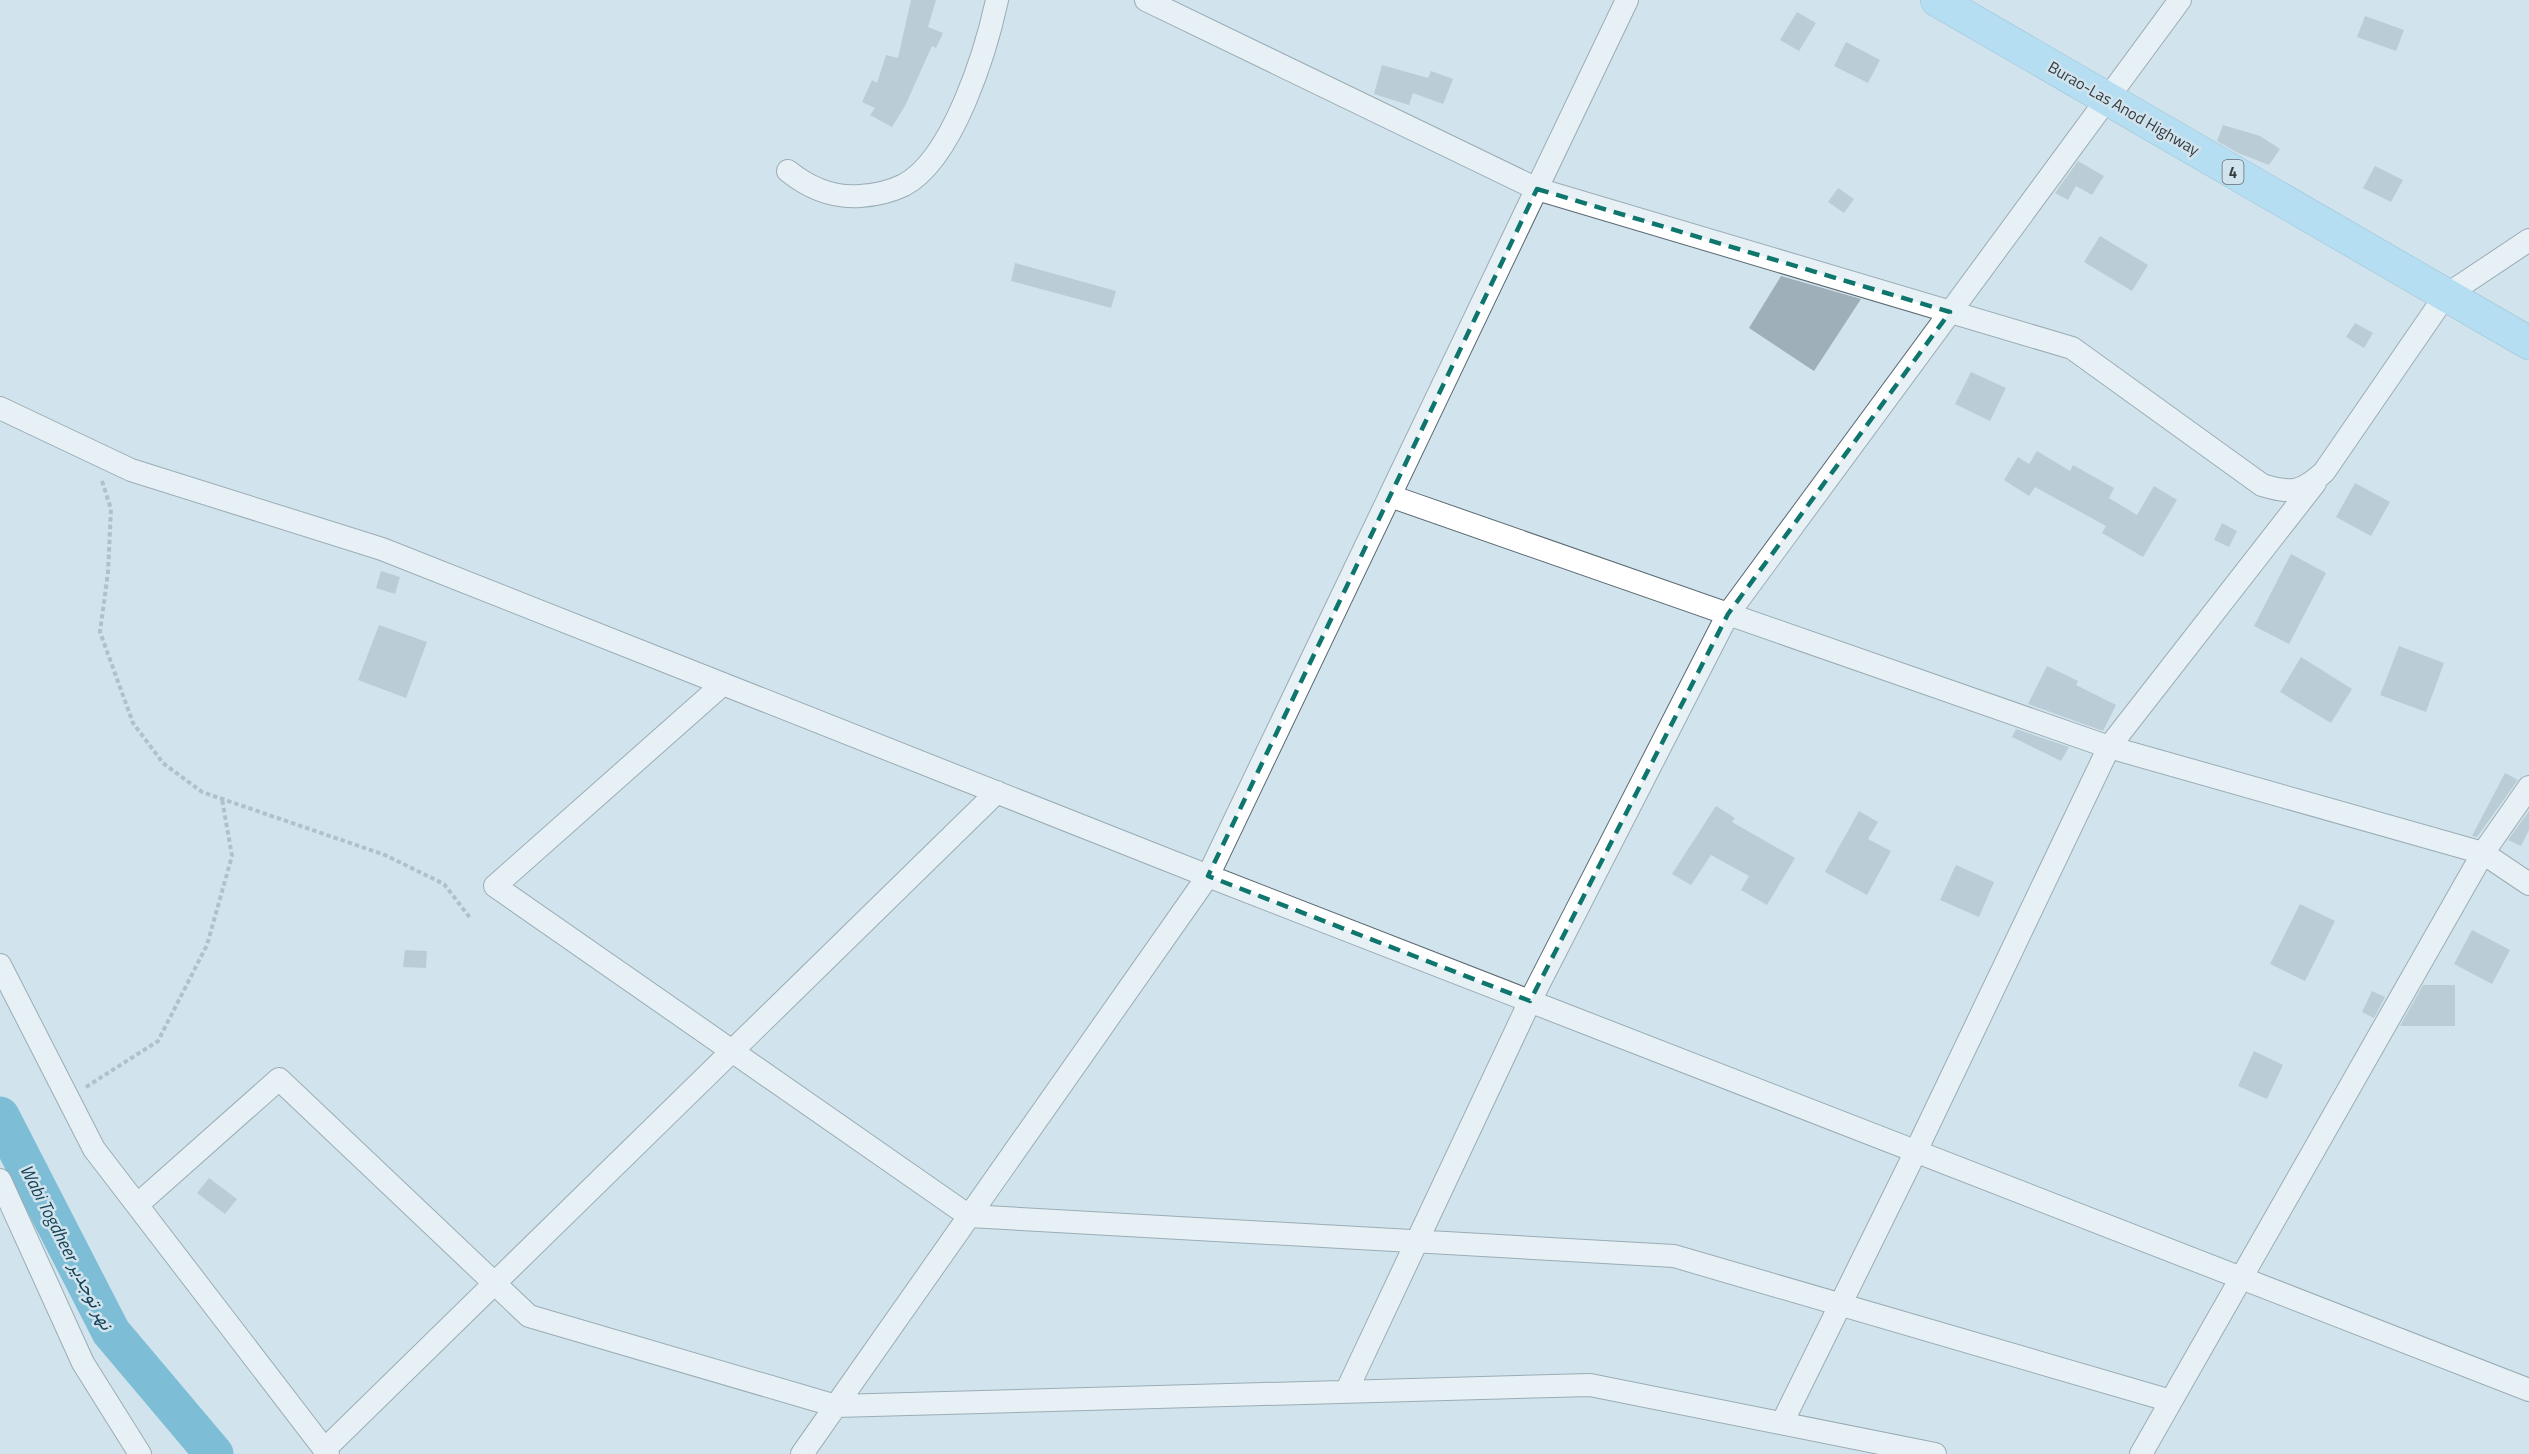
<svg xmlns="http://www.w3.org/2000/svg" width="2529" height="1454" font-family="'Titillium Web',Vazirmatn,sans-serif">
	<rect width="100%" height="100%" fill="#d1e3ed"/>
	<g fill="none" stroke-linecap="round" stroke-linejoin="round">
		<path stroke="#188ebb" stroke-width="39" d="M0,1116L111,1332L214,1454"/>
	</g>
	<path fill="#9eafb9" d="M911,0H936L928,27L943,33L936,48L932,46L905,106L892,127L870,115L875,108L862,102L872,80L877,83L886,55L898,58Z
		M1797,12L1816,23L1799,51L1780,40Z
		M2365,16L2404,30L2396,51L2357,37Z
		M1846,42L1880,60L1868,83L1834,66Z
		M1382,65L1428,78L1431,71L1453,79L1443,104L1413,93L1409,105L1374,94Z
		M2223,125L2260,136L2280,149L2269,165L2238,153L2217,141Z
		M2078,161L2104,176L2092,195L2076,186L2068,200L2055,193Z
		M2375,166L2403,180L2391,202L2363,188Z
		M1838,188L1854,199L1844,213L1828,202Z
		M2100,236L2148,265L2132,291L2084,262Z
		M1015,263L1116,291L1111,308L1011,281Z
		M1781,276L1861,299L1814,371L1749,328Z
		M2355,323L2373,333L2364,348L2346,337Z
		M1971,372L2006,388L1990,421L1955,404Z
		M2037,451L2070,471L2073,465L2114,488L2109,498L2137,515L2154,486L2177,500L2143,557L2102,533L2106,526L2035,487L2029,496L2004,480L2018,457L2029,464Z
		M2355,483L2390,502L2371,536L2336,517Z
		M2222,523L2237,531L2229,547L2214,540Z
		M2291,554L2326,573L2289,644L2254,626Z
		M381,571L400,577L395,594L376,588Z
		M379,625L427,642L406,698L358,680Z
		M2399,646L2444,663L2426,712L2380,695Z
		M2301,657L2352,689L2331,723L2280,692Z
		M2047,666L2078,681L2076,685L2116,705L2103,731L2028,704Z
		M2016,729L2069,747L2061,761L2012,737Z
		M2505,773L2518,780L2477,837L2472,836Z
		M1716,806L1735,818L1732,822L1795,858L1767,905L1741,890L1749,876L1711,855L1691,885L1672,874Z
		M1859,811L1878,822L1868,839L1891,851L1867,895L1825,872Z
		M2529,811V830L2521,846L2508,840Z
		M1956,865L1994,882L1979,917L1940,900Z
		M2300,904L2335,921L2305,981L2270,964Z
		M2472,930L2510,950L2492,984L2454,964Z
		M405,950L427,951L426,968L403,967Z
		M2423,985H2455V1026H2400Z
		M2372,991L2385,997L2374,1018L2362,1012Z
		M2254,1051L2283,1065L2267,1099L2238,1086Z
		M209,1178L237,1199L225,1214L197,1193Z"/>
	<g fill="none" stroke-linecap="round" stroke-linejoin="round">
		<g stroke="#596971" stroke-width="24">
			<path id="minor" d="M1146,0L1537,189L2072,348L2262,485C2291,494 2301,493 2324,472L2445,296L2529,240
				M788,171C809,188 833,198 860,196C876,195 890,192 904,185C953,159 986,51 997,0
				M0,408L131,470L382,549L1208,876L2529,1390
				M1390,496L2109,747L2483,853L2529,884
				M723,684L495,886L969,1216L1674,1256L2171,1401
				M0,965L94,1149L328,1454
				M0,1180L83,1363L140,1454
				M137,1205L279,1079L529,1316L836,1406L1590,1385L1935,1454
				M1346,1392L1530,1001L1728,614L2180,0
				M1782,1423L1916,1151L2109,747L2315,483
				M324,1450L997,792
				M802,1454L1208,876L1627,0
				M2141,1454L2483,853L2529,787"/>
		</g>
		<g stroke="#609ab7" stroke-width="34">
			<path id="trunk" d="M1937,0L2529,343"/>
		</g>
		<path stroke="#8b989f" stroke-width="4" stroke-dasharray="4.5 3" stroke-linecap="butt" d="M102,481L111,509L108,572L100,632L133,723L163,763L202,792L385,855L444,884L471,919
			M86,1087L158,1041L207,945L232,856L222,799"/>
		<use href="#minor" stroke="#fff" stroke-width="22"/>
		<use href="#trunk" stroke="#92d7f8" stroke-width="33"/>
	</g>
	<path d="M0 0H2529V1454H0ZM1537,189L1950,312L1728,614L1530,1001L1208,876Z" fill="#d1e3ed" fill-opacity=".55" fill-rule="evenodd"/>
	<path fill="none" stroke="#0f766e" stroke-width="4.5" stroke-dasharray="12 8" stroke-linejoin="round" d="M1537,189L1950,312L1728,614L1530,1001L1208,876Z"/>
	<g text-anchor="middle" dominant-baseline="central" stroke-width="5" stroke-linejoin="round" paint-order="stroke">
		<rect fill="#d1e3ed" stroke="#646e74" stroke-width="1.5" x="2222.5" y="160" width="21" height="24" rx="4.5"/>
		<g font-size="15" font-weight="bold" fill="#353c40">
			<text x="2233" y="172">4</text>
		</g>
		<g font-size="16" fill="#353c40" stroke="#d1e3ed">
			<text transform="translate(2124 108) rotate(30)">Burao-Las Anod Highway</text>
		</g>
		<g font-size="18" font-style="italic" fill="#164256" stroke="#d1e3ed">
			<text transform="translate(67 1247) rotate(63)">Wabi Togdheer نهر توجدير</text>
		</g>
	</g>
</svg>
